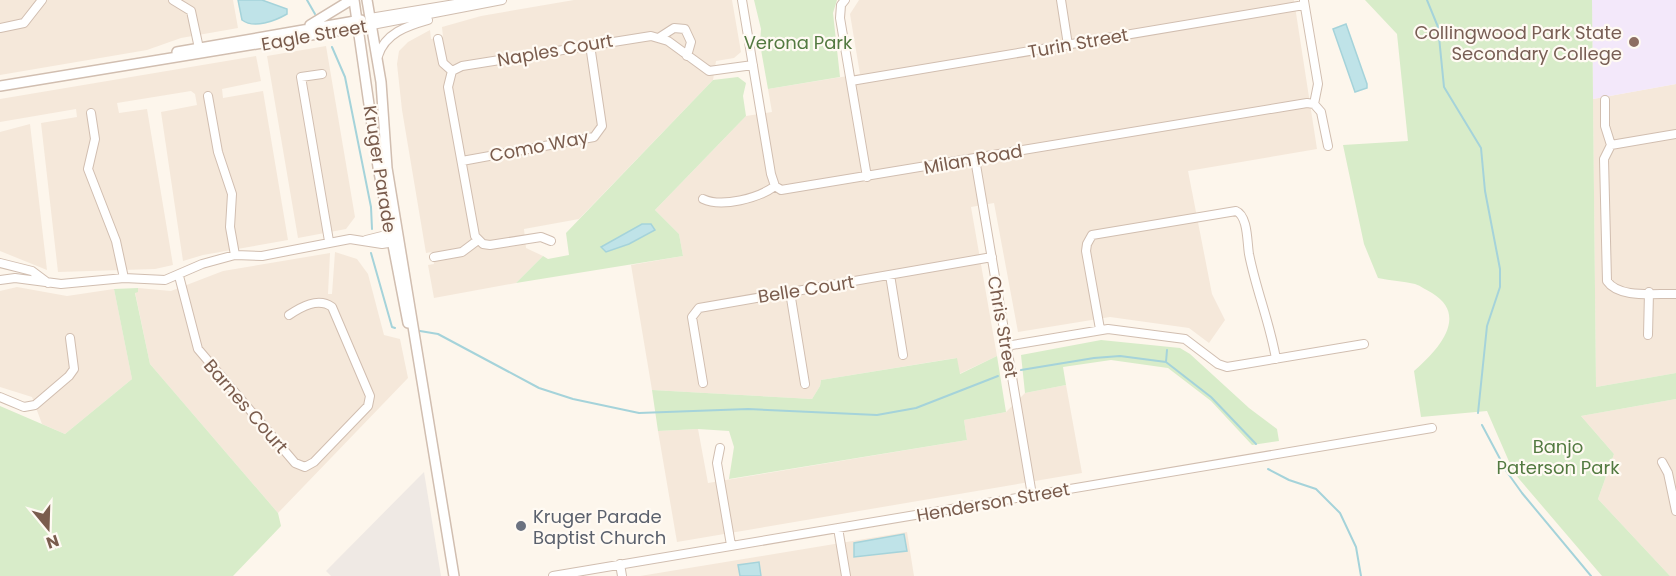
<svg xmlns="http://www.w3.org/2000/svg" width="1676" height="576" font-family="Poppins,sans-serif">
	<rect width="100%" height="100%" fill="#fdf6ec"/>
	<path fill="#f5e8da" d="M0,0H233L238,28L181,38L147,50L0,75Z
		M574,0H732L741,52L734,58L716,61L713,80L579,219L524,229L526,248L543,256L516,283L434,298L428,265L434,264L432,252L426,253L402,110L397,64L399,51L408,42L430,30L431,39L443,37L442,27L481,16Z
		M859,0H1294L1317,149L1188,171L1212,294L1225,320L1209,343L1189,328L1110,317L1018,332L994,203L971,207L997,356L959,374L956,358L821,380L820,386L812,399L652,390L631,265L683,256L679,234L655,210L746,116L772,112L768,89L860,74L850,14Z
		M326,46L355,217L346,229L298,238L267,56Z
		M256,56L261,81L222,89L223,98L263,91L288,240L203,255L183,261L161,112L197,105L195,94L191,91L117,103L119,113L147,109L173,265L155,269L58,272L41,123L77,117L76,109L0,122V99Z
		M1676,84V373L1596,387L1593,99Z
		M30,124L47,270L0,251V132Z
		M335,252L357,259L368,274L384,335L400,339L408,378L278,513L150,364L135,292H138V288L171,291L223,271L330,253L328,294H332Z
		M17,287L67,296L114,289L132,379L65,434L42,424L32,397L0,387V291Z
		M1066,385L1082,473L677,542L658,431L698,429L708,483L967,440L964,420L1006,412L1025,393Z
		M1676,399V576H1670L1598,499L1614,454L1581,416Z
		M907,532L914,576H640L762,556Z"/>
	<path fill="#efe9e4" d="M424,472L441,576H331L326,571Z"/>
	<path fill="#f3e8fa" d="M1592,0H1676V84L1593,99Z"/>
	<path fill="#d8ecc9" d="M754,0H837L833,13L840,77L768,89L760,44L761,29Z
		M1365,0H1592L1596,387L1676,373V399L1581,416L1614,454L1598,499L1670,576H1602L1514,473L1487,411L1421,417L1414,371C1437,351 1470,316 1432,293C1426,290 1421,286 1415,284C1403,281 1391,281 1378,278L1364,244L1343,145L1408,141L1397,34Z
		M738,77L746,83L743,96L746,116L655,210L679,234L683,256L516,283L543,256L548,259L569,255L566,233L713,80Z
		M138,288V292L135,293L150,364L278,513L281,526L233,576H0V406L65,434L132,379L114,289Z
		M1101,340L1180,348L1190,354L1249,408L1277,429L1279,441L1252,445L1211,401L1168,368L1111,360L1063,367L1066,385L1025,393L1021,355Z
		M997,356L1006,412L964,420L967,440L729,479L734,447L729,431L698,429L658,431L652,390L812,399L820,386L821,380L957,358L960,374Z"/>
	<path fill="#bfe3e8" stroke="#a5d3da" stroke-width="1.5" d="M238,0H262L287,9V14C275,21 254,29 242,20Z
		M1346,24L1367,84V88L1355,92L1333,29Z
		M642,224H651L655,230L629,244L606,252L601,247Z
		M904,534L907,551L854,557V543Z
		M759,562L761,576H740L738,565Z"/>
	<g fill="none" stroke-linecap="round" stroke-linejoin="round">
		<path stroke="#a5d3da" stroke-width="2" d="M307,0L315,14
			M1427,0L1438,27L1444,87L1481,148L1485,191L1500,269V287L1487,326L1478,413
			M332,47L345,77L371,207L372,229
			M371,253L392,327L395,328
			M420,331L438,334L539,388L573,399L639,413L748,409L877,415L916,408L998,376
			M1166,362L1167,350
			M1021,370L1094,358L1120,356L1166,362L1211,397L1256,444
			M1482,425L1507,472L1522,493L1591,576
			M1268,469L1289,480L1316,489L1340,513L1356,547L1361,576"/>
		<g stroke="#d1beb0" stroke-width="10">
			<path id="minor" d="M173,0L191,11L200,53
				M742,0L771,174L775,186L781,190L1307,103L1314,104L1321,112L1328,146
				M845,0L841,5L840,18L867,177
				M1061,0L1068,45
				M1304,1L1318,84L1314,104
				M370,18L479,0
				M372,25L502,0
				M0,28L24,23L42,0
				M660,37L674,28L685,29L691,42L687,56
				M438,39L443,63L452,71
				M378,56C385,33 407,26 428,20
				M322,74L301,77L329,241
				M851,81L1304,5
				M208,96L218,152L232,194L230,227L235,255
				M1605,100V126L1611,145L1604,159L1607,281C1619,299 1656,293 1676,294
				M91,113L95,139L88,169L116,241L124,278
				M1611,145L1676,134
				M975,159L1032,495
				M462,161L594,137L602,126L590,45
				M703,199C722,208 759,198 775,186
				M366,240L394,233
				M551,241L541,237L490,245L483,244L475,236L448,87L452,71L462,66L651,36L668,41L709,71L753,65
				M434,257L462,252L478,240
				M0,263L32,271L48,283
				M890,275L903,355
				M179,276L198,349L295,463L305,467L314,462L368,406L370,396L332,307C318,297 301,307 289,315
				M0,280L15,278L61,284L124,278L165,280L202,264L235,255L262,256L350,239L382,244L395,242
				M790,292L805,384
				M1100,329L1086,251L1087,244L1092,235L1236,211C1248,216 1247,242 1249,254C1256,290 1270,323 1276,359
				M1648,335L1649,292
				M1006,346L1108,329L1185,339L1218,364L1227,367L1364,344
				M703,383L692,317L699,308L992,257
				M0,397L24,407L35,405L69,376L74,369L70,338
				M720,448L717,463L731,545
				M1662,462L1668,473L1676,511
				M838,528L846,576
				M620,564L622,576
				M553,576L1432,428"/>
		</g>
		<g stroke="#d1beb0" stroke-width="12">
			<path id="tertiary" d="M354,0L378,167L408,323
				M367,0L381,82L387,168L454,576
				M310,25L351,0
				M177,52L361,20
				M0,86L372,25"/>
		</g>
		<use href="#minor" stroke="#fff" stroke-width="8"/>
		<use href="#tertiary" stroke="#fff" stroke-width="9"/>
	</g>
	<circle fill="#8d6e63" stroke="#fffaf3" stroke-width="2" cx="1634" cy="42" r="6"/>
	<circle fill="#6b7280" stroke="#fffaf3" stroke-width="2" cx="521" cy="526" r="6"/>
	<g text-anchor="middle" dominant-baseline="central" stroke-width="4.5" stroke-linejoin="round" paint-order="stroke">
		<g font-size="18" fill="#785e54" stroke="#fffaf3" text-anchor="end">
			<text x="1622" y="32">Collingwood Park State<tspan x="1622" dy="21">Secondary College</tspan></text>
		</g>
		<g font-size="18" fill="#7a5c4d" stroke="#fffaf3">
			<text transform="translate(314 35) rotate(-10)">Eagle Street</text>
			<text transform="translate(1078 43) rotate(-10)">Turin Street</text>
			<text transform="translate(555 50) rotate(-10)">Naples Court</text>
			<text transform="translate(539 146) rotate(-11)">Como Way</text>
			<text transform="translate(973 159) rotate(-10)">Milan Road</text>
			<text transform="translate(380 169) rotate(81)">Kruger Parade</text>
			<text transform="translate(806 289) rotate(-9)">Belle Court</text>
			<text transform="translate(1003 327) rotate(80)">Chris Street</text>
			<text transform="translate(246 406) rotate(49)">Barnes Court</text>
			<text transform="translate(993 502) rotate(-10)">Henderson Street</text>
		</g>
		<g font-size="18" fill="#537a41" stroke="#fffaf3">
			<text x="798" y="42">Verona Park</text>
			<text x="1558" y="446">Banjo<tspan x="1558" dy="21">Paterson Park</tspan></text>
		</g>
		<g font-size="18" fill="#5b616d" stroke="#fffaf3" text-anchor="start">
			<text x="533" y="516">Kruger Parade<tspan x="533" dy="21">Baptist Church</tspan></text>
		</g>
	</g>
	<g transform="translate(48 528) rotate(161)" stroke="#fffaf3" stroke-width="4.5" paint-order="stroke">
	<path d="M0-4.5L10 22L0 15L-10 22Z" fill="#7a5c4d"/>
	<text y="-9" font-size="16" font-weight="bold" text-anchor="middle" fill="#7a5c4d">N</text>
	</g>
</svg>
